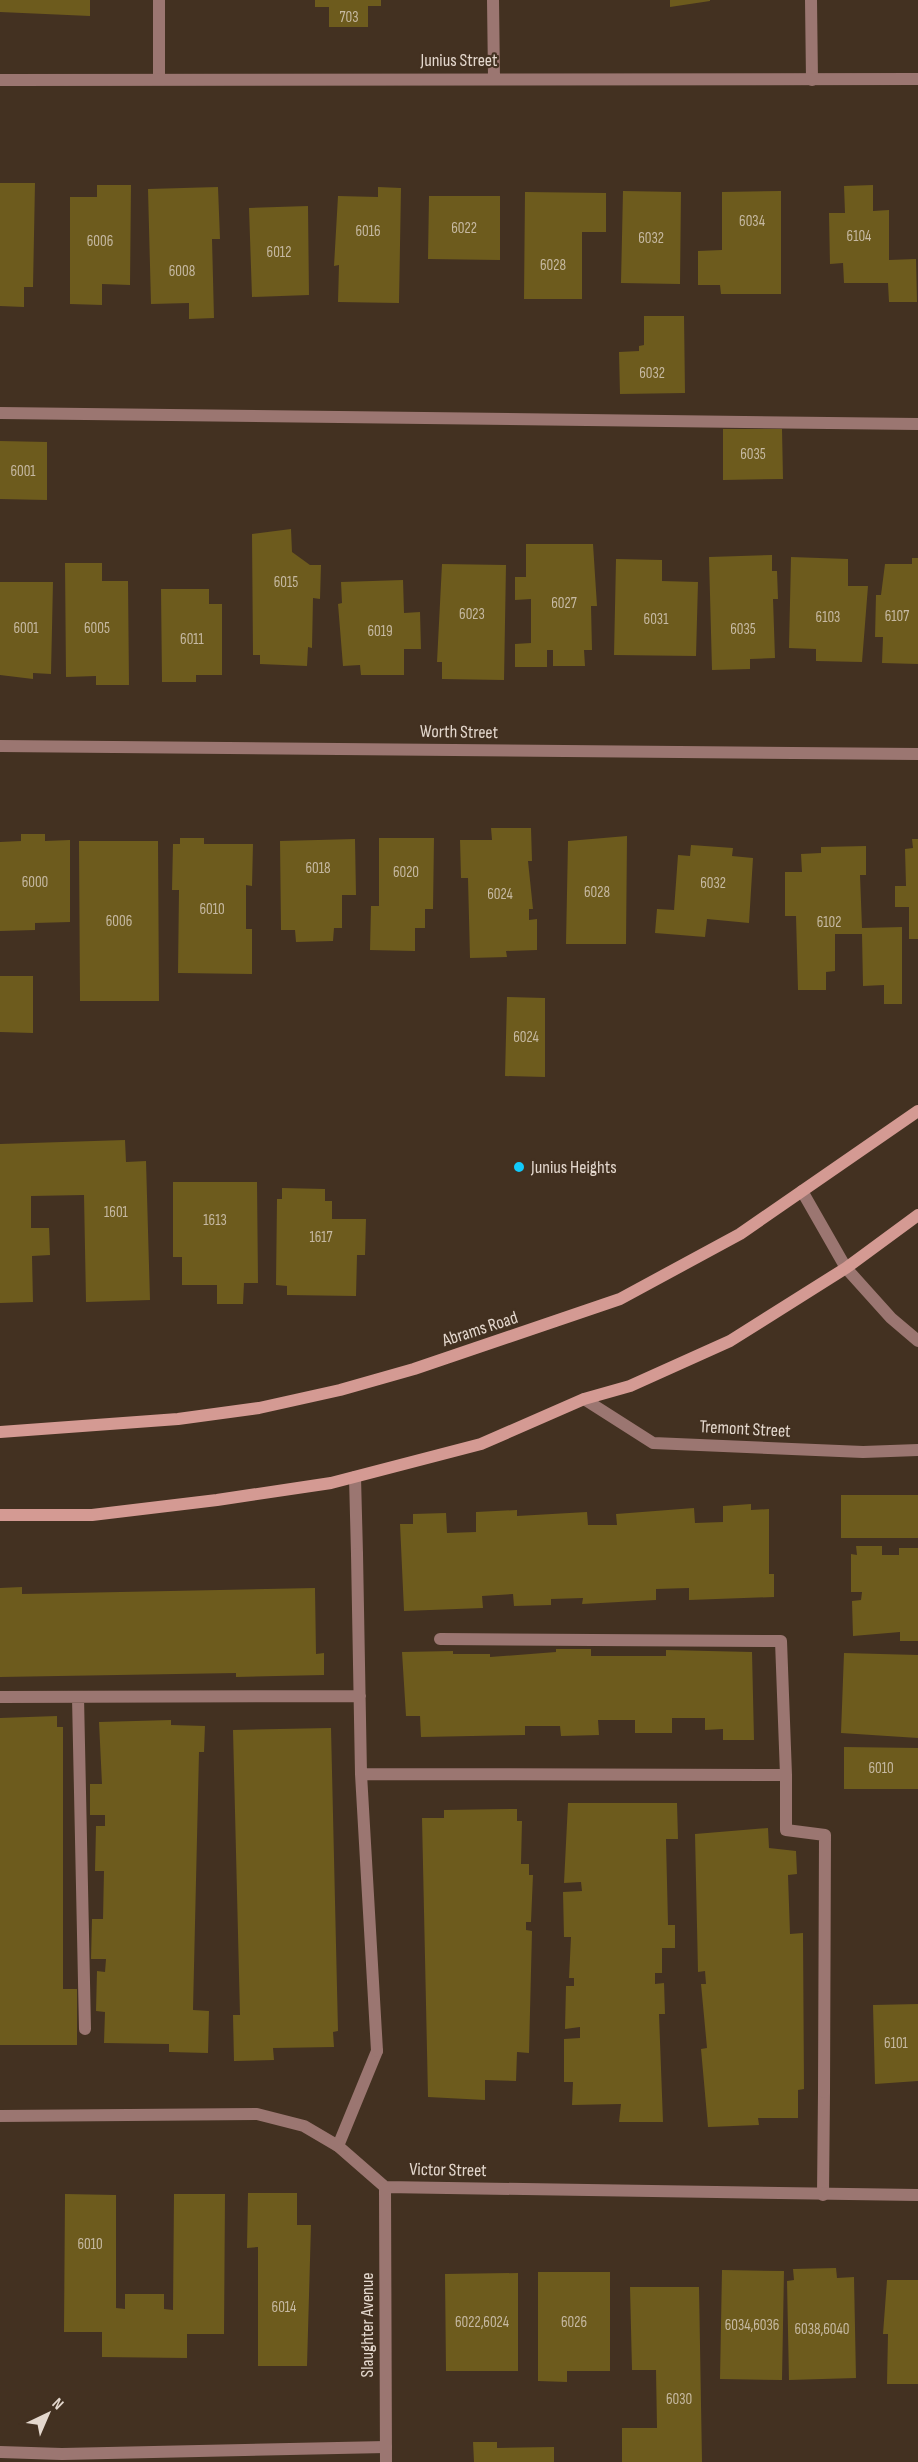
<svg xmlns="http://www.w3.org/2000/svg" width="918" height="2462" font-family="'Sofia Sans Condensed',sans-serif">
	<rect width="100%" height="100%" fill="#433121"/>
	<path fill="#6d5b1d" d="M0,0H90V16L0,12Z
		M315,0H381V6H368V27H329V7H315Z
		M670,0H710V1L670,7Z
		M0,183H35L33,287H24V307L0,306Z
		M97,185H131L130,285L102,284V305L70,304V197H97Z
		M873,185V211L889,210V260L916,259L917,302H889L888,283H844L843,263L830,264L829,213H845L844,186Z
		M218,187L220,239H212L214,318L189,319V303L151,304L148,189Z
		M378,187L401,188L399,303L338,302L339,265L334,266L338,196L378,197Z
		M623,191L681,192L680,284L621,283Z
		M781,191V294H721L720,285H698V251L722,250V192Z
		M525,192L606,193V232H582V299H524Z
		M429,196H500V260L428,259Z
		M308,206L309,295L252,297L249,208Z
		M644,316H684L685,393L620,394L619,352L639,351V346L644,345Z
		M723,429H782L783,479L723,480Z
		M0,441L47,442V500L0,499Z
		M291,529L292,552L310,565H321L320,599L313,598L312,648L308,647L307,666L260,664V655H253L252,534Z
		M526,544H593L597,606H591L592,650H584L585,666H553V650H547V667H515V644L531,643V599L515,600V577H526Z
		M772,555V571H777L778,599H773L775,658L750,659V669L712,670L709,557Z
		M791,557L848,559V586H868L862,662L816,661V649L789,648Z
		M912,558H918V664L882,663L883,637H875L876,595H881L885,564H912Z
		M616,559L662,560V581L698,582L696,656L614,655Z
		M65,563H102V581H128L129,685H96V676L66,677Z
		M442,564L506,565L504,680L442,679V662H437Z
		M403,580L404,613L420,612L421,649H404V675H361L360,665L343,666L338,604L342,603L341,582Z
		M0,582H53L51,674L33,673V679L0,675Z
		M161,589H209V604H222V675H196V682H162Z
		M491,828H531L532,861H528L533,909H529V920L537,919V950L506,951L507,957L470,958L468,878H461L460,840H492Z
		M21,834H45V841L70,840V922L35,923V930L0,931V842L21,841Z
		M627,836L626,944H566L568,841Z
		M180,838H204V844H253L252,886L246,885V929H252V974L178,973L179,890H172L173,844H180Z
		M379,838H434L433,909H425V928H415V951L370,950L371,906H379Z
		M355,839L356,895H342V928H334L333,941L296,942L295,930H281L280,841Z
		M912,839H918V939H909V907H895V886H906L905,849L913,848Z
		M79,841H158L159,1001H80Z
		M691,845L733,848L732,856L753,858L749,923L707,919L705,937L655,933L657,909L674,910L678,855L690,856Z
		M866,846V875H860L862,928L902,927V1004H884V985L863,986L862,934H835V971L826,972V990H798L796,916H785V872H802L801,854L821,853V847Z
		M0,976H33V1033L0,1032Z
		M507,997L545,998V1077L505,1076Z
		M125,1140L126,1162L146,1161L150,1300L86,1302L84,1195L31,1196V1228H49L50,1255L32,1256L33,1302L0,1303V1144Z
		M173,1182H257L258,1283H244L243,1304H217V1285H182V1257H173Z
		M282,1188L325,1189V1201H332V1219H366L365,1255H357L356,1296L287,1295V1286L276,1285L277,1199H282Z
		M841,1495H918V1538H841Z
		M751,1504V1510L769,1509V1574H774V1597L689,1600V1588L656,1589V1600L582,1604L583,1598L551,1599V1605L514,1606L513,1594L482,1596L483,1608L404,1611L400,1524H413V1514L446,1513L447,1533L476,1532V1512L517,1510V1516L587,1512L588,1525H617L616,1514L694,1508L695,1523L723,1522V1506Z
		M856,1546H882V1555H899V1548H918V1641H900V1632L853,1636L852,1601L861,1600L862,1592H851V1554L857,1555Z
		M22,1587V1594L315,1588L316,1654L324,1653V1675L236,1677V1673L0,1677V1588Z
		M556,1649H591V1656H666V1650L752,1652L754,1740H723V1729L705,1730V1718H672V1733H635V1720H598L599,1735L561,1736L560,1726H525V1735L421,1737L420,1716H406L402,1652L453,1651V1654H490V1657L556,1652Z
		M844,1653L918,1655V1738L841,1733Z
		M57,1716V1727H63V1989H77V2045H0V1718Z
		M171,1720V1725L205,1726L204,1752H199L193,2010L209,2011L208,2053L169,2052V2044L104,2043L105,2012L96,2011L97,1971L105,1972L106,1959H91L92,1919H103L104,1871H95L96,1826H105V1815H90V1784H102L99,1722Z
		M331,1728L338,2031L333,2032L334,2047L273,2048L274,2060L234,2061L233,2015H240L233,1730Z
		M844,1747L918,1748V1789H844Z
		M568,1803H677L678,1839H666L668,1925H675V1948H662V1973H655V1984L664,1983L665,2014H659L663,2122H619L621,2104L572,2105L573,2082H564V2039L580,2038V2027L565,2029L566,1986H574V1978H569L571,1937H564L563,1892L582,1891L581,1882L564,1883Z
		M517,1809V1821H522L521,1864H529V1875H533L531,1922H526V1930L532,1931L529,2053L517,2052L516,2081L485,2080V2100L428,2097L422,1818H444V1810Z
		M768,1828L769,1848L796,1851L797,1874L788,1875L790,1934L803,1933L804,2089L798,2090V2118H758L759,2125L708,2127L701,2049L707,2048L701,1984H706L705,1971L698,1972L695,1834Z
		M918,2004V2081L875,2084L873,2005Z
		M248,2193H297V2225H311L307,2366H258V2247L247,2248Z
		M65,2194L116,2195V2308L125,2309V2294H164V2309L173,2310L174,2194H225L224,2334H187V2358L102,2357V2332H64Z
		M836,2268L837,2278L854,2277L856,2378L789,2380L787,2281L794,2280L793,2269Z
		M722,2270L784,2271L782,2380L720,2379Z
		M538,2272H610V2371H567V2382L538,2381Z
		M518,2273V2371H446L445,2274Z
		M887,2280H918V2384H887L888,2334H883Z
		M630,2287H699L702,2462H622V2428H657L656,2370H632Z
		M473,2442H497V2448L554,2447V2462H474Z"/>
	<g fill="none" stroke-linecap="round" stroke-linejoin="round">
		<path stroke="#9b7671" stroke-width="12" d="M159,0V78
			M811,0L812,80
			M0,413L918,424
			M355,1477L357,1554
			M338,2146L377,2051
			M823,2195L824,2092
			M0,2452L62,2454L386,2447"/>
		<path stroke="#9b7671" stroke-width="12" d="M493,0L494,78
			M0,80L918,79
			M0,746L918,754
			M802,1191L846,1268L891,1318L918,1341
			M584,1399L653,1443L863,1452L918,1450
			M357,1554L361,1774L377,2051
			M0,1697L360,1696
			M78,1697L85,2029
			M361,1774L786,1775L781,1641L440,1639
			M786,1775V1830L825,1835L824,2092
			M0,2116L257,2114L304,2126L338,2146L385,2187L918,2195
			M385,2187L386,2462"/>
		<path stroke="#d49a93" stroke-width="12" d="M0,1432L178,1419L259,1408L340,1390L414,1369L620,1299L740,1234L918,1111
			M0,1515H92L217,1500L331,1483L481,1444L584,1399L630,1386L730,1341L846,1268L918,1215"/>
	</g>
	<circle fill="#12cafb" stroke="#433121" stroke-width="2" cx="519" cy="1167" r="6"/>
	<g text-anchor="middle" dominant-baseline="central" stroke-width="4.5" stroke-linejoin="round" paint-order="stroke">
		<g font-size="15" fill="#c6b9a2">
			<text x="349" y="17">703</text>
			<text x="752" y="221">6034</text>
			<text x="464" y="228">6022</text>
			<text x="368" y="231">6016</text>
			<text x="859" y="236">6104</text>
			<text x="651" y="238">6032</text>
			<text x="100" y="241">6006</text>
			<text x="279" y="252">6012</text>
			<text x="553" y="265">6028</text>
			<text x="182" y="271">6008</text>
			<text x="652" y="373">6032</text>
			<text x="753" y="454">6035</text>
			<text x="23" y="471">6001</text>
			<text x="286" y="582">6015</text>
			<text x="564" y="603">6027</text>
			<text x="472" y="614">6023</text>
			<text x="897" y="616">6107</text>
			<text x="828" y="617">6103</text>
			<text x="656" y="619">6031</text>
			<text x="26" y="628">6001</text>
			<text x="97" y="628">6005</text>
			<text x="743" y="629">6035</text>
			<text x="380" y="631">6019</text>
			<text x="192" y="639">6011</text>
			<text x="318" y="868">6018</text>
			<text x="406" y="872">6020</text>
			<text x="35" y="882">6000</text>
			<text x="713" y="883">6032</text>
			<text x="597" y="892">6028</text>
			<text x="500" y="894">6024</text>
			<text x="212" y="909">6010</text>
			<text x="119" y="921">6006</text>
			<text x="829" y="922">6102</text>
			<text x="526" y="1037">6024</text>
			<text x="116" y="1212">1601</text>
			<text x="215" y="1220">1613</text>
			<text x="321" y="1237">1617</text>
			<text x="881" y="1768">6010</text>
			<text x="896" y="2043">6101</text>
			<text x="90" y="2244">6010</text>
			<text x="284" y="2307">6014</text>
			<text x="482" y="2322">6022,6024</text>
			<text x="574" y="2322">6026</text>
			<text x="752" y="2325">6034,6036</text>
			<text x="822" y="2329">6038,6040</text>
			<text x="679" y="2399">6030</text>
		</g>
		<g font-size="18" fill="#e4d8ce" stroke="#433121">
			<text x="459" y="60">Junius Street</text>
			<text transform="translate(459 732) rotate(1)">Worth Street</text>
			<text transform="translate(480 1329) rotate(-18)">Abrams Road</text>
			<text transform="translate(745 1429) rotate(3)">Tremont Street</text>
			<text transform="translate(448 2170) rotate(1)">Victor Street</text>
			<text transform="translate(367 2325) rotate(-90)">Slaughter Avenue</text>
		</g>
		<g font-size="18" fill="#e4d8ce" stroke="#433121" text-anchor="start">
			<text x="531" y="1167">Junius Heights</text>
		</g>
	</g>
	<g transform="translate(48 2414) rotate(44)" stroke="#433121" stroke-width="4.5" paint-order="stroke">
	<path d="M0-4.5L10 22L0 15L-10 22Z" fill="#e4d8ce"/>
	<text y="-9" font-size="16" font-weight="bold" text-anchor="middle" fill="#e4d8ce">N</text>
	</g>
</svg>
